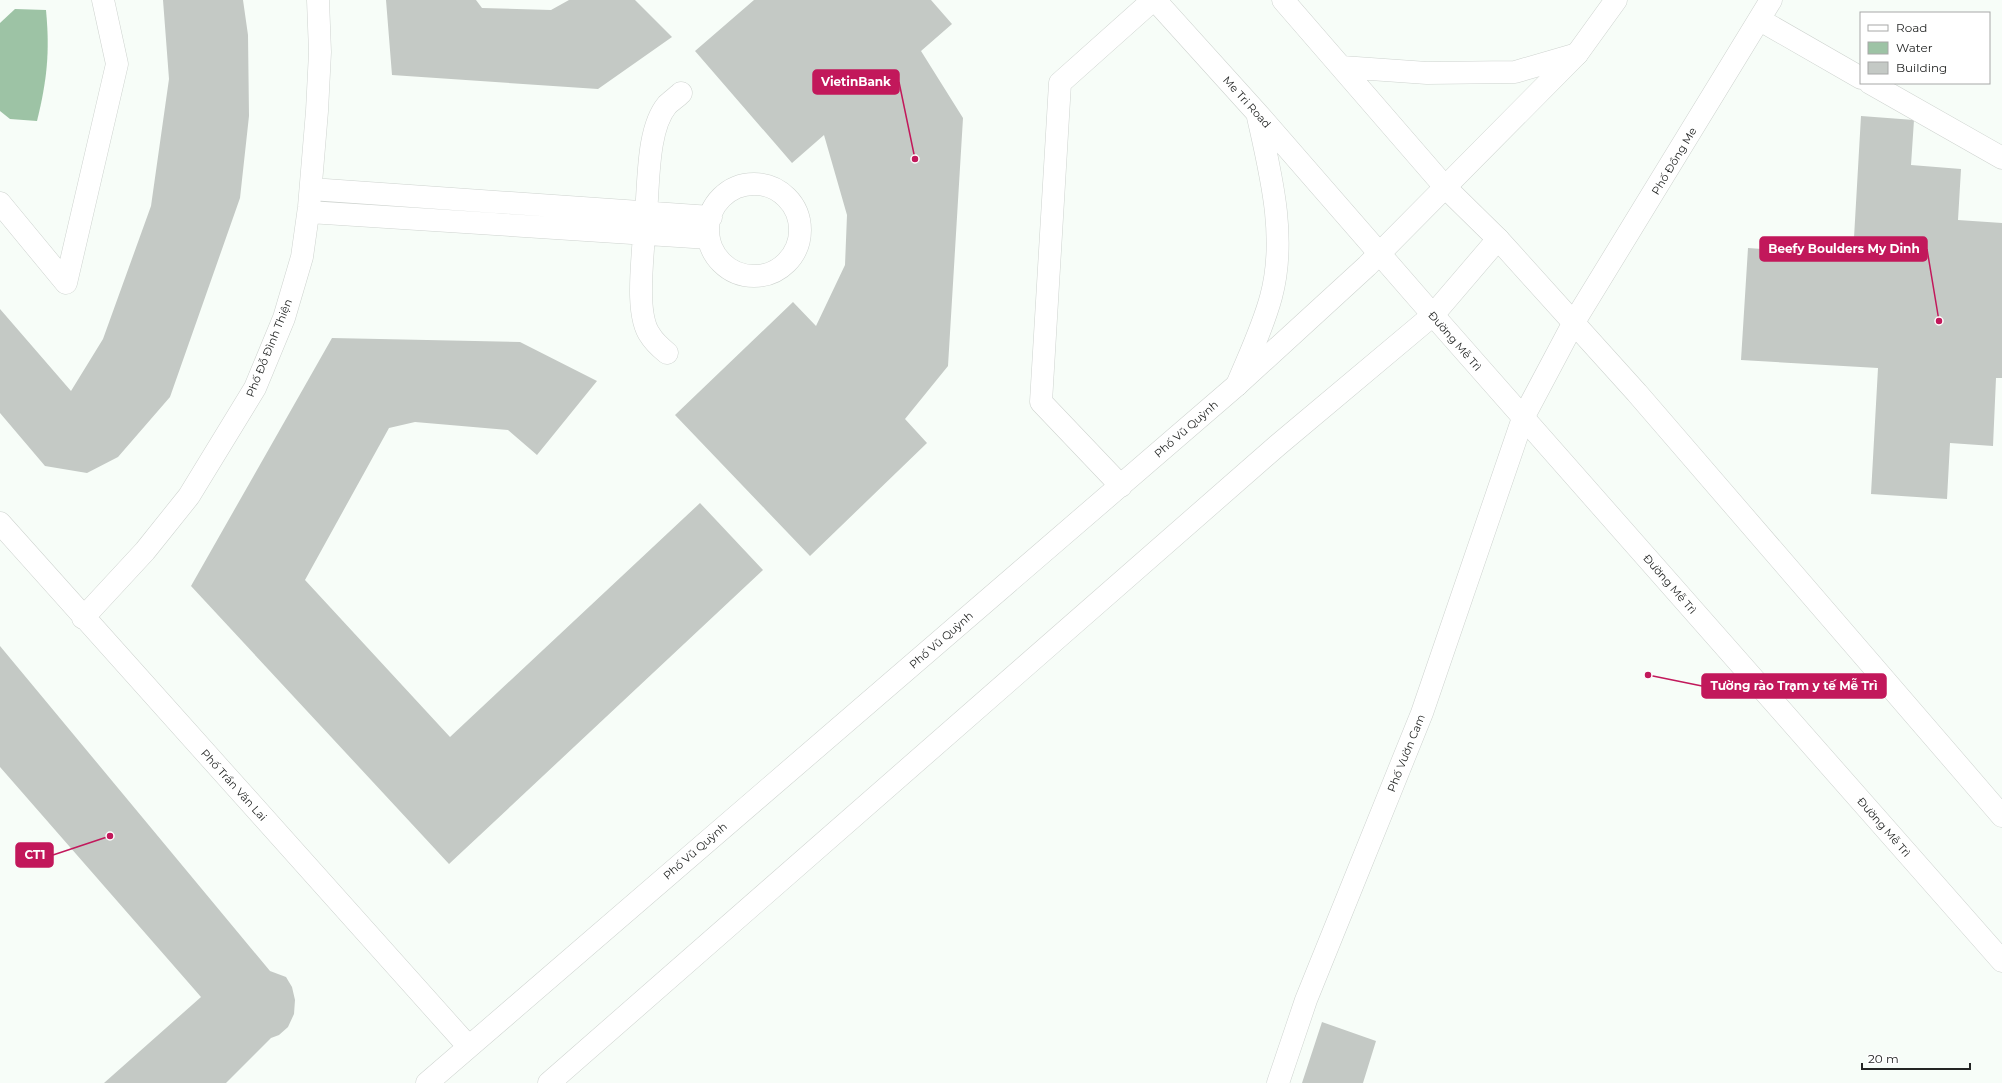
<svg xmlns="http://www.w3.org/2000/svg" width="2002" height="1083" font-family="Montserrat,sans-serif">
	<rect width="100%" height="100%" fill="#f7fdf8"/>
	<path fill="#9dc3a5" d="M15,9L46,10C50,52 47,80 37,121L10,119L0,111V23Z"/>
	<path fill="#c4c9c5" d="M163,0H243L248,35L249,116L240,198L170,397L118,457L87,473L45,466L0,413V309L71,391L103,339L151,206L169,79Z
		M386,0H476L482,8L551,10L569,0H635L672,37L598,89L392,75Z
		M754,0H931L952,24L921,51L963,118L948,366L905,419L927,443L810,556L675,415L793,302L816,326L845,265L847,215L824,135L792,163L695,51Z
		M1861,116L1914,120L1911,165L1961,169L1958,220L2002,223V378H1996L1993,446L1950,443L1947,499L1871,494L1878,368L1741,360L1748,248L1853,255Z
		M332,338L520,342L597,381L537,455L508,430L415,422L389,428L305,580L450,737L700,503L763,570L449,864L191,586Z
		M0,646L270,971L286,977L292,987L295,1000L294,1014L288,1027L279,1035L271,1038L226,1083H104L201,997L0,767Z
		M1322,1022L1376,1041L1363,1083H1302Z"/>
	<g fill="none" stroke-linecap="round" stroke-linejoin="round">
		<g stroke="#ced3cf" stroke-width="23">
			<path id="minor" d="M1760,20L1861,78
				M1870,83L2002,158
				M708 230a46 46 0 1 1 92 0a46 46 0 1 1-92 0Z
				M311,189L711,217
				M0,203L66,283L117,64L103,0
				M309,212L709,238
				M646,212C649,182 647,129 667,105C671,101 677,97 681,93
				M644,233C643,259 635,314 650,335C654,342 661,348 667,353
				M1121,486L1041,402L1060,83L1153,0
				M0,523L468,1046
				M83,618L145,551L189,496L255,388L284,318L302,257L309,207L317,111L320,52L318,0
				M427,1083L1237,385L1367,266L1577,54L1616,0
				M549,1083L1278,445L1433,315L1498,239
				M1278,1083L1306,1000L1422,713L1523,418L1574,322L1771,0"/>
		</g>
		<g stroke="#ced3cf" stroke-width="23">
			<path id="major" d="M1155,0L1258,114L1433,315L2002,961
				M1283,0L1445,187L1498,239L1637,393L2002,816
				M1342,67L1427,73L1515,72L1577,54
				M1237,385C1249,356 1263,327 1271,297C1287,238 1271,175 1258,117"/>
		</g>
		<use href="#minor" stroke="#fff" stroke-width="22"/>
		<use href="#major" stroke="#fff" stroke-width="22"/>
	</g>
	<g text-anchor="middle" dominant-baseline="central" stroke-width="3" stroke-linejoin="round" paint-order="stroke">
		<g font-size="11" fill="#232524" stroke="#fff">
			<text transform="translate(1247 102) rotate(48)">Me Tri Road</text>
			<text transform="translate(1674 161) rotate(-59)">Phố Đồng Me</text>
			<text transform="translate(1455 341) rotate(49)">Đường Mễ Trì</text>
			<text transform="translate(269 348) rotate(-68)">Phố Đỗ Đình Thiện</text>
			<text transform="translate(1186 429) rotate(-41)">Phố Vũ Quỳnh</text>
			<text transform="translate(1670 584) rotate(49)">Đường Mễ Trì</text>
			<text transform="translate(941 640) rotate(-41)">Phố Vũ Quỳnh</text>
			<text transform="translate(1406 753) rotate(-68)">Phố Vườn Cam</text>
			<text transform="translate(234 785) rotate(48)">Phố Trần Văn Lai</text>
			<text transform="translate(1884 827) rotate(49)">Đường Mễ Trì</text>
			<text transform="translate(695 851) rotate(-41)">Phố Vũ Quỳnh</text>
		</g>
	</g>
	<path fill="none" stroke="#c2185b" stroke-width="1.5" d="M915 159L899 82M1939 321L1927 249M1648 675L1702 686M110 836L53 855"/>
	<g fill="#c2185b" stroke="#fff" stroke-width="1.5">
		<circle cx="915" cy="159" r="4"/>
		<circle cx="1939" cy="321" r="4"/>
		<circle cx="1648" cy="675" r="4"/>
		<circle cx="110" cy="836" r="4"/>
	</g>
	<g fill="#c2185b" stroke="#c2185b" stroke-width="1.5">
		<rect x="813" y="70" width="86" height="24" rx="4"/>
		<rect x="1760" y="237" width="167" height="24" rx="4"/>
		<rect x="1702" y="674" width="184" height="24" rx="4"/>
		<rect x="16" y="843" width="37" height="24" rx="4"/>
	</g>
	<g font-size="12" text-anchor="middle" font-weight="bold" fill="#fff">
		<text x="856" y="86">VietinBank</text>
		<text x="1844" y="253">Beefy Boulders My Dinh</text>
		<text x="1794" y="690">Tường rào Trạm y tế Mễ Trì</text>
		<text x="35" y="859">CT1</text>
	</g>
	<rect x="1860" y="12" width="130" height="72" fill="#ffffff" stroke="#a7a8a7"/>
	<rect x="1868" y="25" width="20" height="6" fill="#ffffff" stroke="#a7a8a7"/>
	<text x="1896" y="32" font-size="12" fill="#232524">Road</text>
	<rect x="1868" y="42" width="20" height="12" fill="#9dc3a5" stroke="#a7a8a7"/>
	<text x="1896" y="52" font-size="12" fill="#232524">Water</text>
	<rect x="1868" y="62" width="20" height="12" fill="#c4c9c5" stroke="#a7a8a7"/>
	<text x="1896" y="72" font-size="12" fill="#232524">Building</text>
	<path d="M1862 1063v6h108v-6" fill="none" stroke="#232524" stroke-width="2"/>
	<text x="1868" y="1063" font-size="12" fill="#232524" stroke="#ffffff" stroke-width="3" paint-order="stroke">20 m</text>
</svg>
